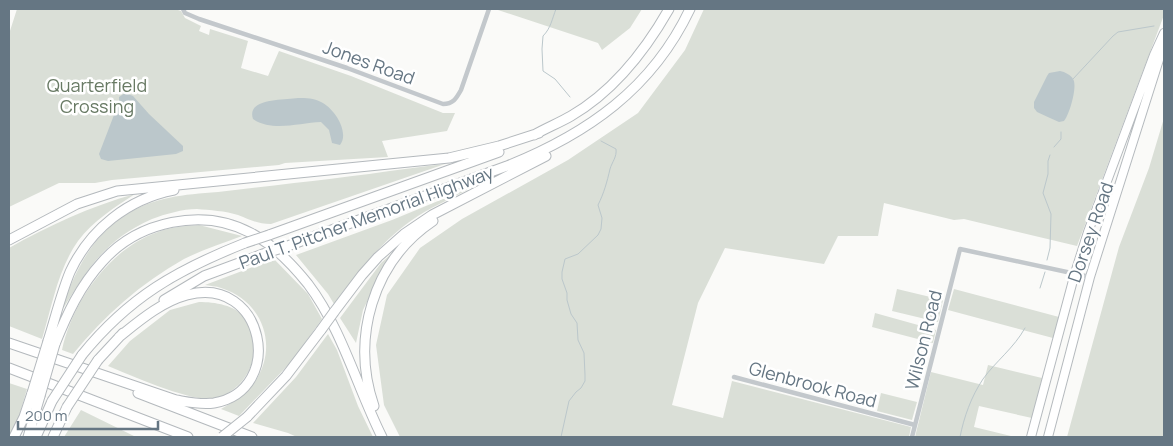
<svg xmlns="http://www.w3.org/2000/svg" width="1173" height="446" font-family="Manrope,sans-serif">
	<rect width="100%" height="100%" fill="#fafaf8"/>
	<path fill="#dadfd7" d="M17,9H175L181,11L185,18L201,26L199,31L209,35L210,29L248,41L241,68L268,76L279,51L351,76L443,113H455L447,131L382,141L388,157L285,163L279,165L112,180L95,183H59L9,207V34Z
		M495,9H642L630,28L602,50L598,43Z
		M704,9H1164V15L1077,246L964,219L954,220L884,203L878,236H838L824,264L725,248L698,303L672,405L723,418L732,381L911,427L909,437H400L384,405L376,345L387,295L420,248L462,219L568,160L638,113L685,50Z
		M1164,118V437H1067L1119,247L1149,168Z
		M445,164L271,224C257,224 251,220 238,215C226,211 209,210 197,209C183,209 165,214 152,219C103,241 88,269 61,312C73,275 90,238 124,216C155,196 183,195 218,192C244,189 269,186 294,183C344,178 394,170 445,164Z
		M472,187C455,197 435,205 418,216C384,238 358,271 334,304L328,294L296,255L392,220Z
		M135,194C115,207 93,221 78,241C58,269 52,306 42,339L9,326V248C48,226 91,206 135,194Z
		M199,225L242,236C223,243 202,250 184,259C141,283 104,316 73,354L62,350C72,302 110,248 158,232C171,227 185,226 199,225Z
		M398,248L384,267L363,310L356,343L340,318L381,263Z
		M274,259L308,294L322,319L292,361L239,416L221,409C235,401 247,394 256,380C279,344 261,300 221,288C216,286 210,286 205,285Z
		M897,289L943,300L938,322L892,311Z
		M954,289L1059,317L1053,338L948,310Z
		M199,302C215,302 235,305 245,318C263,341 254,376 231,391C226,395 219,399 213,399C188,401 133,376 108,366L130,341L170,310Z
		M875,313L936,330L933,343L872,327Z
		M328,334L337,350L358,406L373,437H297L288,433L253,423L296,377Z
		M988,365L1042,378L1032,418L979,406L974,427L1015,437H915L931,372L983,385Z
		M9,383L27,389L18,420L9,435Z
		M881,393L917,402L912,420L877,411Z
		M81,410L136,437H138H64Z"/>
	<path fill="#bbc7cb" d="M1060,71C1065,72 1071,75 1073,79C1078,86 1069,116 1064,121L1059,122L1050,118L1037,112L1034,108V102L1047,76L1049,73Z
		M125,93L133,96L149,114L183,146V151L176,154L108,161L101,159L99,154L119,102V97Z
		M298,98C306,98 314,98 321,102C334,108 350,132 340,145L332,143L329,130L321,122C299,123 272,132 253,119C246,98 284,100 298,98Z"/>
	<g fill="none" stroke-linecap="round" stroke-linejoin="round">
		<path stroke="#bbc7cb" stroke-width="1" d="M556,9C552,19 551,28 543,36L542,49L543,71L555,79L570,97
			M1073,79L1113,36L1118,32L1154,26
			M1054,147L1061,139V132
			M1047,260L1050,248L1051,214L1043,193L1048,174V161L1050,155
			M1040,288L1045,272
			M561,437L569,401L576,392L581,388L585,381V375L584,353L578,340L577,323L571,314L567,300V293L562,279V272L565,259L578,254L598,235L601,229L602,218L598,205C604,193 607,182 610,169C612,162 617,157 616,149L601,141
			M960,437C964,417 971,397 983,379C996,361 1014,348 1025,328"/>
		<g stroke="#b5babe" stroke-width="10">
			<path id="primary" d="M1031,437L1075,273L1088,232L1154,55L1164,33
				M1048,437L1090,277L1164,44"/>
		</g>
		<g stroke="#b4b9bd" stroke-width="11">
			<path id="highway" d="M534,135C546,128 559,123 571,116C614,91 645,51 669,9
				M269,235L499,152
				M9,240L77,204L117,191L449,158L499,146L539,133
				M285,247L507,166C587,134 652,89 690,9
				M164,300L204,276L263,254
				M334,312L362,275L378,257L404,234L432,215L546,156
				M48,341C55,319 61,294 70,272C90,229 128,199 174,190
				M9,343L176,400C188,402 201,405 214,403C287,390 264,274 187,295C161,302 139,321 119,337
				M55,344C67,314 80,286 102,262C138,221 203,207 251,233C274,245 292,264 308,284C342,329 357,387 382,437
				M82,355C129,297 177,270 245,243
				M98,360L123,333
				M9,368L188,437
				M138,393L252,437
				M374,406C351,339 372,262 433,221
				M247,417L286,376L321,330
				M14,437L24,417L32,393
				M28,437L40,396
				M36,437L52,401
				M53,437L67,407"/>
		</g>
		<path stroke="#c3c8cc" stroke-width="4.5" d="M183,9L185,13L199,19L347,68L443,104C453,104 456,99 461,90L489,9
			M734,377L915,425
			M912,437L960,249L1090,277"/>
		<use href="#primary" stroke="#fff" stroke-width="8"/>
		<use href="#highway" stroke="#fff" stroke-width="9"/>
		<g stroke="#b4b9bd" stroke-width="11" stroke-linecap="butt">
			<path id="highway-bridge" d="M245,243L269,235
				M263,254L285,247
				M321,330L334,312
				M32,393L48,341
				M40,396L55,344
				M52,401L82,355
				M67,407L98,360
				M222,437L247,417"/>
		</g>
		<use href="#highway-bridge" stroke="#fff" stroke-width="9"/>
	</g>
	<g text-anchor="middle" dominant-baseline="central" stroke-width="5" stroke-linejoin="round" paint-order="stroke">
		<g font-size="18" fill="#657683" stroke="#fff">
			<text transform="translate(369 62) rotate(20)">Jones Road</text>
			<text transform="translate(366 217) rotate(-20)">Paul T. Pitcher Memorial Highway</text>
			<text transform="translate(1090 232) rotate(-71)">Dorsey Road</text>
			<text transform="translate(923 340) rotate(-76)">Wilson Road</text>
			<text transform="translate(813 384) rotate(15)">Glenbrook Road</text>
		</g>
		<g font-size="18" fill="#687a64" stroke="#fff">
			<text x="97" y="85">Quarterfield<tspan x="97" dy="21">Crossing</tspan></text>
		</g>
	</g>
	<rect width="1173" height="446" fill="none" stroke="#657683" stroke-width="20"/>
	<path d="M18 421v8h140v-8" fill="none" stroke="#657683" stroke-width="2.5"/>
	<text x="25" y="421" font-size="15" fill="#657683" stroke="#ffffff" stroke-width="4" paint-order="stroke">200 m</text>
</svg>
